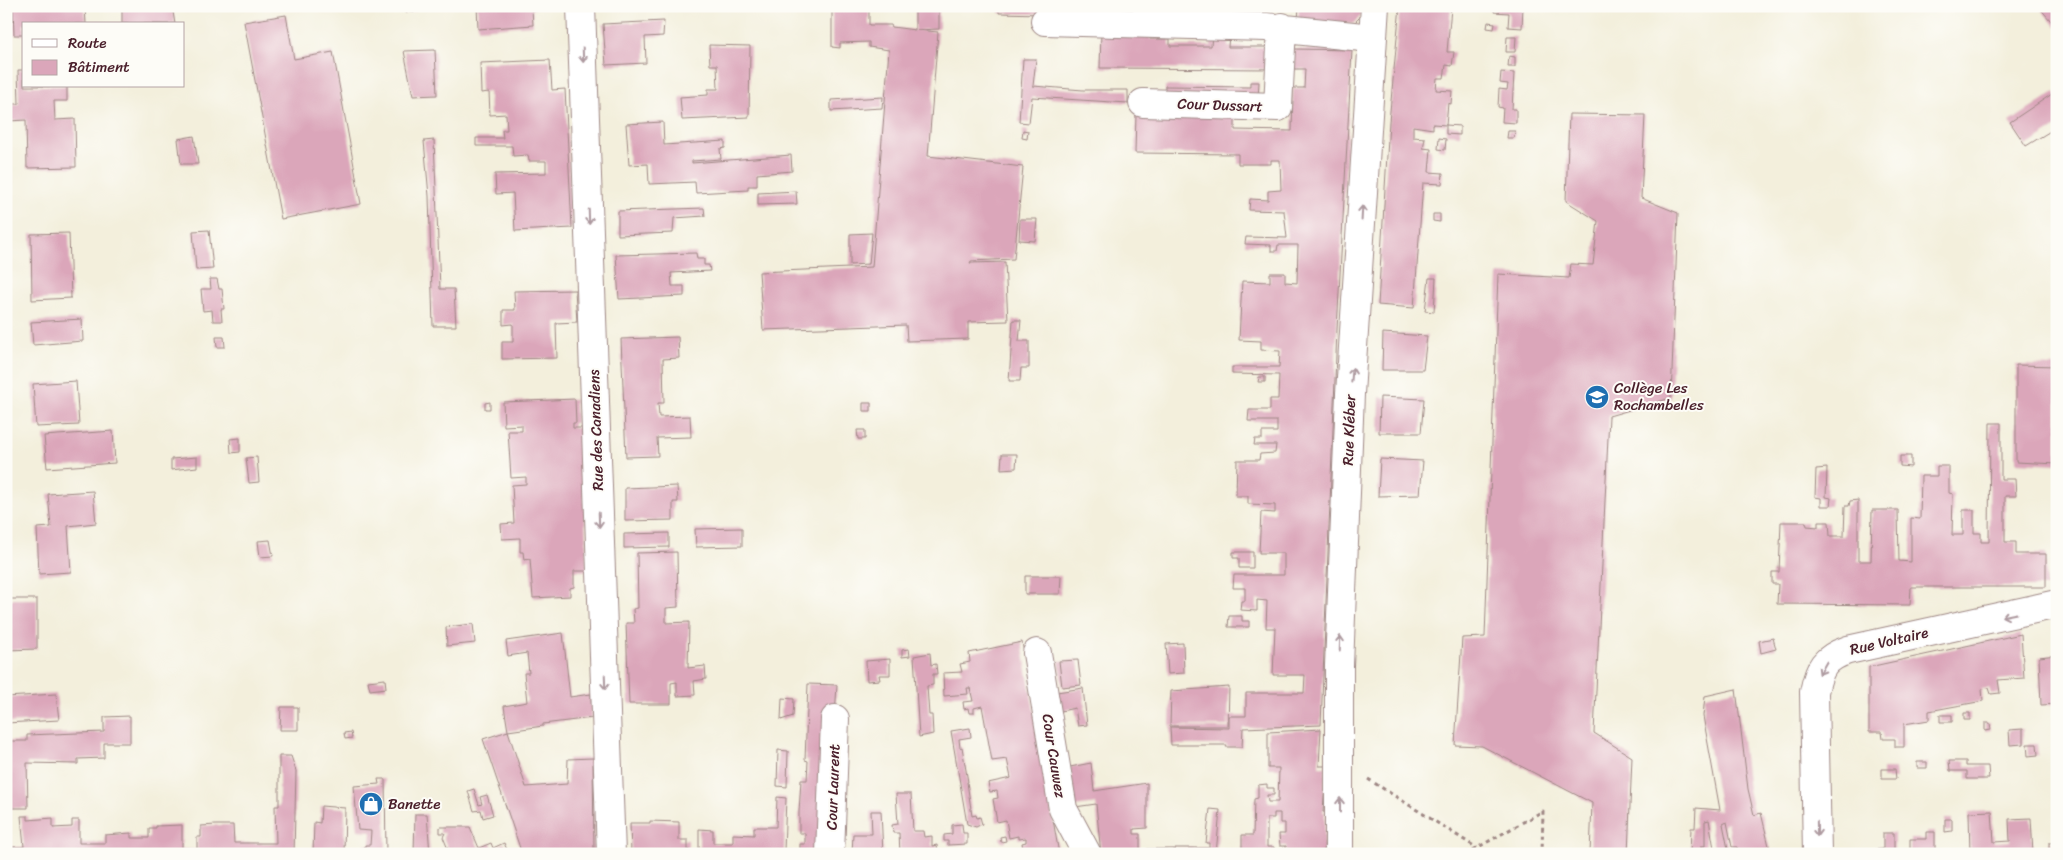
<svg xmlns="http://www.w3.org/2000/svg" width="2063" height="860" font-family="Sriracha,sans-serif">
	<rect width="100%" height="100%" fill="#fdfcf7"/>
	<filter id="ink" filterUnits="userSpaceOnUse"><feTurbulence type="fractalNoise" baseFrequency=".02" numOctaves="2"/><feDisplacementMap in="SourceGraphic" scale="10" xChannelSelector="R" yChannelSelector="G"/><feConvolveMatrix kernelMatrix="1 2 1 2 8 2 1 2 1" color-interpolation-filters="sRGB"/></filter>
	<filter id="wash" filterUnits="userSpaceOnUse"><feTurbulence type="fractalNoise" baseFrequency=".0096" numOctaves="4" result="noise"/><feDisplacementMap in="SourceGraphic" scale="20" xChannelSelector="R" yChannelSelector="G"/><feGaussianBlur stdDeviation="1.12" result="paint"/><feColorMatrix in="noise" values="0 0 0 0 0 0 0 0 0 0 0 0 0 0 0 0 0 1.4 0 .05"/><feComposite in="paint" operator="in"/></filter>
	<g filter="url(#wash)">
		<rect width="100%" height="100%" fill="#f3efdc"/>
		<g id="blocks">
			<path fill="#dba6ba" d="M13,6H85L86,24H24V35H14Z
				M122,6H172L175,24H122Z
				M404,6H415L416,11L406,13Z
				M477,6H536V8L532,9L533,25L478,29Z
				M832,6H869V25H891L892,27L915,30V6H939V29L917,30L938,32L928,156L1023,167L1014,259L971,261L970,263L1005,262L1008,321L968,322V339L907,341L906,325L763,330L759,272L872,267L889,50L869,47V42L840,43V48L832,47Z
				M999,6H1081V15L999,13Z
				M1118,6H1142V16H1118Z
				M1165,6H1186V17H1165Z
				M1299,6H1362L1361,16L1353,24L1298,20Z
				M1400,6L1451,8L1447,52H1454L1452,66L1446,65L1444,78H1437L1436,90L1452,91L1451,104L1448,103L1446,125L1433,124V129L1413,126V137L1425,138L1423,148L1431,149L1429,172L1443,173L1442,184L1423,183L1414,308L1378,305L1389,122Z
				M1495,6H1523L1522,28L1508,27L1509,13L1494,12Z
				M2038,6H2057V28Z
				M286,15L294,59L333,52L361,204L281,219L244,22Z
				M664,21L663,36L645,37L646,63L606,65L603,24Z
				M1488,22L1495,23L1494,29L1487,28Z
				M1101,32H1150V39H1170V46H1211L1212,34H1229L1228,47H1275L1274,69L1100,68Z
				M1507,37H1516L1515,52H1506Z
				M709,45L750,46L749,117L682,120L680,97L708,95V89H718L717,65H710Z
				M1294,49L1352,50L1337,330L1321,725L1243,728L1242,747H1226L1227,745H1171L1170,727L1229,728V716H1246V693H1304L1305,675H1273L1275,628H1266L1267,601L1257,600V611L1240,610L1241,601H1245V588H1233L1234,575H1284V553H1259L1261,512L1275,513V505L1248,504V496H1236L1237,460H1259L1260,454L1275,453L1276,445H1254L1255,439H1262V432H1277V421H1248L1249,410H1270V399H1278L1279,375L1232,374V367H1279L1280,351L1261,350V341L1239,340L1242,281L1270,282V273H1285V282L1297,283L1298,245H1278L1277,251H1271V245L1245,244L1246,237L1287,238L1284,211L1249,210L1250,199L1268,200V191L1281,190L1280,160H1271V164H1238V154L1135,153L1136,114L1235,116V130L1292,131L1293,88H1304L1305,69H1294Z
				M435,50L437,95L413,96L404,51Z
				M1509,56L1515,57V67H1508Z
				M1023,59H1036L1033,86L1083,90H1128V103L1032,97L1029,123L1019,122Z
				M550,60L552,90L565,89L572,228L515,231L513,193L496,194L495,174L546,173V161H529L528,155L513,156L512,146H476V138H503L502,130H507L506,114L490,115L489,92L481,93L480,63Z
				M18,70H24V86H67V101H54L55,120L75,119L76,167L27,168L26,120L9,121V104H19Z
				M1501,72L1514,73L1512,109H1516V123L1502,122L1503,108L1498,107L1499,89L1507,90L1508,84L1500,83Z
				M1250,82H1259L1258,98L1165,96V86L1250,87Z
				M2055,92L2057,95V127L2026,146L2010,122Z
				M883,97L882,108L831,111V100Z
				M1569,114L1645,115L1641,198L1678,213L1671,398L1609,416L1594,733L1632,757L1628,854H1590L1592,803L1482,746L1455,745L1462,638L1485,637L1498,274L1569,278L1571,264L1593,265L1598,221L1566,201Z
				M663,122L664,145L725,141V148L720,149L721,159L692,161V163L791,155L792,171L757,174V186H748V190L696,193L695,182L649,184L648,164L629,165L626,124Z
				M1446,125L1460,126V135L1446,134Z
				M1023,130L1028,131L1027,139L1022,138Z
				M1508,131H1515L1514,138H1507Z
				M194,136L198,164H181L178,139Z
				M1439,138L1446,139L1445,150L1438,149Z
				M434,140L440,289H454L456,326H433L429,196L424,141Z
				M796,191L797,204L758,205V193Z
				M704,208L705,216L674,218L673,233L618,235V211Z
				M1433,214H1440V222L1433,221Z
				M1020,219H1037L1035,241L1019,240Z
				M209,230L213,269L196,270L193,231Z
				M69,233L71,298L32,300L31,234Z
				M872,233L869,264L850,265V234Z
				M696,253L697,259H704V265H709L710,271L671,273L672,286H684V296L619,299L616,255Z
				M1429,278H1436L1434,312L1425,311Z
				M210,279H217L219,289H222L224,309H221L222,321H213L212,310L203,311L201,289H211Z
				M575,290L577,322L556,323L557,358L502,359V342H513V324L503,325V310H515L514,291Z
				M82,319L83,341L33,345L31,322Z
				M1013,320H1021L1019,341H1029V368H1021L1020,381H1009Z
				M1383,333L1427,336L1423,370H1382Z
				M216,337H224L225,347H217Z
				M678,337L679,358L663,359L664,403H658L659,417L690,416L691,437L657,438L658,456L626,457L621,339Z
				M2016,365L2057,366V464L2016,462Z
				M1259,377H1265V382H1258Z
				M76,381L79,425L36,427L33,384Z
				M1380,397L1424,399L1421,433H1379Z
				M575,399L576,423H573V428H582L587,571H574V587L570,588V596L533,598L530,559L524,560L523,552H520V538L502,539L501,524L514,523L512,485L526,484V477L511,478L508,431H522V425L504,426L503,402Z
				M490,402V409H485V403Z
				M863,403H871V411H863Z
				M1990,423H2001V479H2015L2016,496H2005V542H2016V554H2046V587H1911L1910,605L1777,604L1778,584H1772V572H1779L1781,522H1806L1807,526L1818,527V522H1829L1830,536H1844L1845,506H1849L1850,501L1858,500V561H1871L1872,510H1898L1899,561L1911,562V518L1920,519L1921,476H1937V466H1949V493L1953,494L1952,535H1963V510H1974V533H1981V542H1989Z
				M857,430H865V439H858Z
				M113,431L115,463L47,468L44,436Z
				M240,438V452L231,453L230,439Z
				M1002,454H1017L1016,468L1001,469Z
				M1900,456H1911V467L1900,466Z
				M197,457V467L171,470V459Z
				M257,457L259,482L249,483L246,458Z
				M1380,459L1423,461L1420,495L1378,496Z
				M1827,468L1826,497L1831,498L1830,506H1821V498L1815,497L1816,469Z
				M677,486L678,502H673V520L625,521V488Z
				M93,491L96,523L68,526L71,572L39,574L37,528L51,527L48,494Z
				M742,528V546L696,547L695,529Z
				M669,533V547L624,548V534Z
				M270,540L273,556L260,557L258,541Z
				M677,552L678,607L666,608V623L689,622L688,668L705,666L706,679L694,681L695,695L677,696V682L671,683V704H629L626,623H634L633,609L638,608L637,553Z
				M1233,552H1253V568H1239V558H1233Z
				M1025,576H1061L1060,594H1025Z
				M6,599H37V649L6,650Z
				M1229,616H1242V621H1249V627H1228Z
				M473,624L475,643L447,646L446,627Z
				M563,633L570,697L591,694L592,718L543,724V726L508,731L504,706L527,702L524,673H529L527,653L508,656L506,641Z
				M2021,634L2024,678L1998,680L2000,693L1991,694L1989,688L1982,689L1983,701L1929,711V720L1904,724V747H1895V739H1883L1882,732H1869V667Z
				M1773,638L1776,649L1761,653L1759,641Z
				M1022,642L1059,854H1024L1022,843L1026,842V838L1018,839V836L1009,838L1006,820L997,822L993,799L998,798L997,791L990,792L988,783L1011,778L1007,759L992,761L982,706L974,708V713H969L968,708L964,709L963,702L973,701L970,688H967L968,694L944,696L943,673L962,672L960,664L970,662L969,653Z
				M1183,643L1184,673L1168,674L1166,644Z
				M909,649L910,656L902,657V650Z
				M930,653L931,665L936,664L937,674H933V685L927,686L929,715H932L933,734L919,737L914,656Z
				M2057,655V704L2041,705L2039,657Z
				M890,659V675H879L880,680L867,681L866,661Z
				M1078,660L1081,685L1062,687L1059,661Z
				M385,679L386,688L370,690L368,681Z
				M808,684L837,685L826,854H800V844H805V833H799V812L801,780H807L808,761L805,760Z
				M1229,687L1228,726H1170L1171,691Z
				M1083,688L1087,725L1078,726L1075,708L1061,711L1057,692Z
				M1736,689L1748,789L1754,815L1761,813L1771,854H1738L1737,847H1732L1727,822L1723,824L1729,854H1715L1709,820L1705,821V846H1701V854H1690L1691,828H1695L1696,808L1720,810L1703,716L1705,696Z
				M56,694L59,720L6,723V697Z
				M782,698L794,699L793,716L781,720Z
				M281,707H298V730H280Z
				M1964,713H1970V720H1964Z
				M1940,715H1952V722H1940Z
				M130,716V743H104V758L78,759V764L27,763L28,808H6V741H27V735L104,732V717Z
				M1985,723H1990L1991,730L1985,731Z
				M970,728L971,737L959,739L960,748L962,747L968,782H967L972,816L976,815L977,818L980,817L982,824L976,827L967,824L951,731Z
				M1321,729L1319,766H1326L1323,812H1325L1324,854H1286V846H1280L1279,834H1285V823H1280V813H1274V818H1267V847H1274V852L1267,854H1242V835H1253L1254,799L1258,798V785L1267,784V788H1274V795H1267L1268,802H1278L1279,768H1268V732Z
				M2023,729V744L2010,745L2009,730Z
				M508,731L526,787L567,784L568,759L593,758L594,854H522L483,739Z
				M351,732L352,738L345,739L344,733Z
				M2027,744H2037L2038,755L2028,756Z
				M778,750L788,751L787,787L777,786Z
				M279,756H291L296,771L294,854H6V847H24L21,816H28V820L53,818V828L72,827V820H79V843H105V835L131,833V838H149V828H156V826L182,825V849L197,850V837H201V826L216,825H233L234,843H276L275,806H279Z
				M1949,761H1966V766H1988L1989,779H1967V771H1950Z
				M1917,762H1927V768H1917Z
				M1091,763L1094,791L1147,783V828L1134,829V834H1140V850L1124,851L1125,854H1101L1096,804L1075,807L1070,767Z
				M1882,769H1895L1896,779H1882Z
				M378,779H385L386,854H365V845H370L371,831L358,830L354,786L379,784Z
				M474,789L479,805L482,804L480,797L487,795L493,815L483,818L481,810L474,811L468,791Z
				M896,794H911L913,831H923L924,837L932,836V846L937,845L938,854H900L899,833H893L892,825L898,824Z
				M777,797L786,798L784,851H792V854H699V829L713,830V843H733V834L754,835V827H776Z
				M321,806L345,808L344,854H313L314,822L320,823Z
				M1210,809L1220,810L1216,854H1176L1175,848H1209V843H1206Z
				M871,811H881L883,854H852L853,834H872Z
				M1992,811L1994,842L2010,841L2009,819L2031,818L2033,854H1970L1969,812Z
				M415,814H427L430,854H414Z
				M1945,819H1952V831L1945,832Z
				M650,821L679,822V840H688V854H631L630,823H650Z
				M962,824L963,833H967V844L948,845V841H944V835L952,834V825Z
				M440,827H470L479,848L491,843L493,848L504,843L509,854H450L443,837L445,833H440Z
				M1926,832H1935V851L1952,852V854H1910V839H1926Z
				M1883,833H1894V854H1867V850L1883,849Z
				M1005,836L1006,841L1001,842L1000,837Z
				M2057,842V854H2049V843Z
				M1147,849H1174L1175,854H1126V852H1147Z"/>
		</g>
	</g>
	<g filter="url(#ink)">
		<use href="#blocks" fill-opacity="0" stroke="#9e8784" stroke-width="1"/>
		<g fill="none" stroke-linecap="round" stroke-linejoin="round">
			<g stroke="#9e8784" stroke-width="30">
				<path id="minor" d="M581,6L611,854
					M1045,21L1266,27L1372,38
					M1143,103L1278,107L1282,27
					M1037,653L1063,809L1087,854
					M830,854L835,719
					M1339,854V666L1350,394L1375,6
					M1817,854L1814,692C1819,668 1824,658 1848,650L2057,604"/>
			</g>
			<path stroke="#9e8784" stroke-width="3" stroke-dasharray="4 4" stroke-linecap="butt" d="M1368,779L1477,848
				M1466,854L1543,811L1542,854"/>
			<use href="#minor" stroke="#fff" stroke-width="28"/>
		</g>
		<defs><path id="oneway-shaft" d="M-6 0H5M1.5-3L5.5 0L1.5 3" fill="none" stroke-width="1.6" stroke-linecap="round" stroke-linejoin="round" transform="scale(1.25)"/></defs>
		<g stroke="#ae9aa0">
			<use href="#oneway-shaft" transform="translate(583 55) rotate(88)"/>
			<use href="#oneway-shaft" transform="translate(1362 213) rotate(-87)"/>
			<use href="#oneway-shaft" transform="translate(589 217) rotate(88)"/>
			<use href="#oneway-shaft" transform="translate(1352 375) rotate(-85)"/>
			<use href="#oneway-shaft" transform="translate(599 520) rotate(88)"/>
			<use href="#oneway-shaft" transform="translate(2009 615) rotate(168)"/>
			<use href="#oneway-shaft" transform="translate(1340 643) rotate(-88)"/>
			<use href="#oneway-shaft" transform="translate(1823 668) rotate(120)"/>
			<use href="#oneway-shaft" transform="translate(605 682) rotate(88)"/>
			<use href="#oneway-shaft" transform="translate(1340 805) rotate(-90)"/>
			<use href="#oneway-shaft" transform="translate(1817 829) rotate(89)"/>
		</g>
	</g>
	<defs>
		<g id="school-disc" transform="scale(1.25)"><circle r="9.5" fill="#1f6fb2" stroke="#fdfcf7"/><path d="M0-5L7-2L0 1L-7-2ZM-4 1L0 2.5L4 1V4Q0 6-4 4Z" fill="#fff"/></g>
		<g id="shop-disc" transform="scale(1.25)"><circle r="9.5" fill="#1f6fb2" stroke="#fdfcf7"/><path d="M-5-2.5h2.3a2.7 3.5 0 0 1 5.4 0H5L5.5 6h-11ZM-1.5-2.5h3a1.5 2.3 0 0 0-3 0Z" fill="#fff"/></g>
	</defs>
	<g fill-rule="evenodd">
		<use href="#school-disc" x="1597" y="397"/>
		<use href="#shop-disc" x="371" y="804"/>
	</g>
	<g text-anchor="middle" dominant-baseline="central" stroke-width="4" stroke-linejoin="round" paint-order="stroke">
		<g font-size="15" fill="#4a1f2b" stroke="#fdfcf7">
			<text transform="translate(1220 105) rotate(2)">Cour Dussart</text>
			<text transform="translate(596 430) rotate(-92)">Rue des Canadiens</text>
			<text transform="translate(1349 430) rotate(-88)">Rue Kléber</text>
			<text transform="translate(1889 641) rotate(-13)">Rue Voltaire</text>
			<text transform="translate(1054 756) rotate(81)">Cour Cauwez</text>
			<text transform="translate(833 787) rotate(-88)">Cour Laurent</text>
		</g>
		<g font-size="15" fill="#4a1f2b" stroke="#fdfcf7" text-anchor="start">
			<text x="1614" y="388">Collège Les<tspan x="1614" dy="17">Rochambelles</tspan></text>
			<text x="388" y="804">Banette</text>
		</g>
	</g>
	<rect width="2063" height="860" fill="none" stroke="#fdfcf7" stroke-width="25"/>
	<rect x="22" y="22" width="162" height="65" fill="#fdfcf7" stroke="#b5a4a5"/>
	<rect x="32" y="39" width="25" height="8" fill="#ffffff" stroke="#b5a4a5"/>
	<text x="68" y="48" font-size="15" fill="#4a1f2b">Route</text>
	<rect x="32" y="60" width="25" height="15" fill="#dba6ba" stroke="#b5a4a5"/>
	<text x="68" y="72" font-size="15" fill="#4a1f2b">Bâtiment</text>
</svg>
